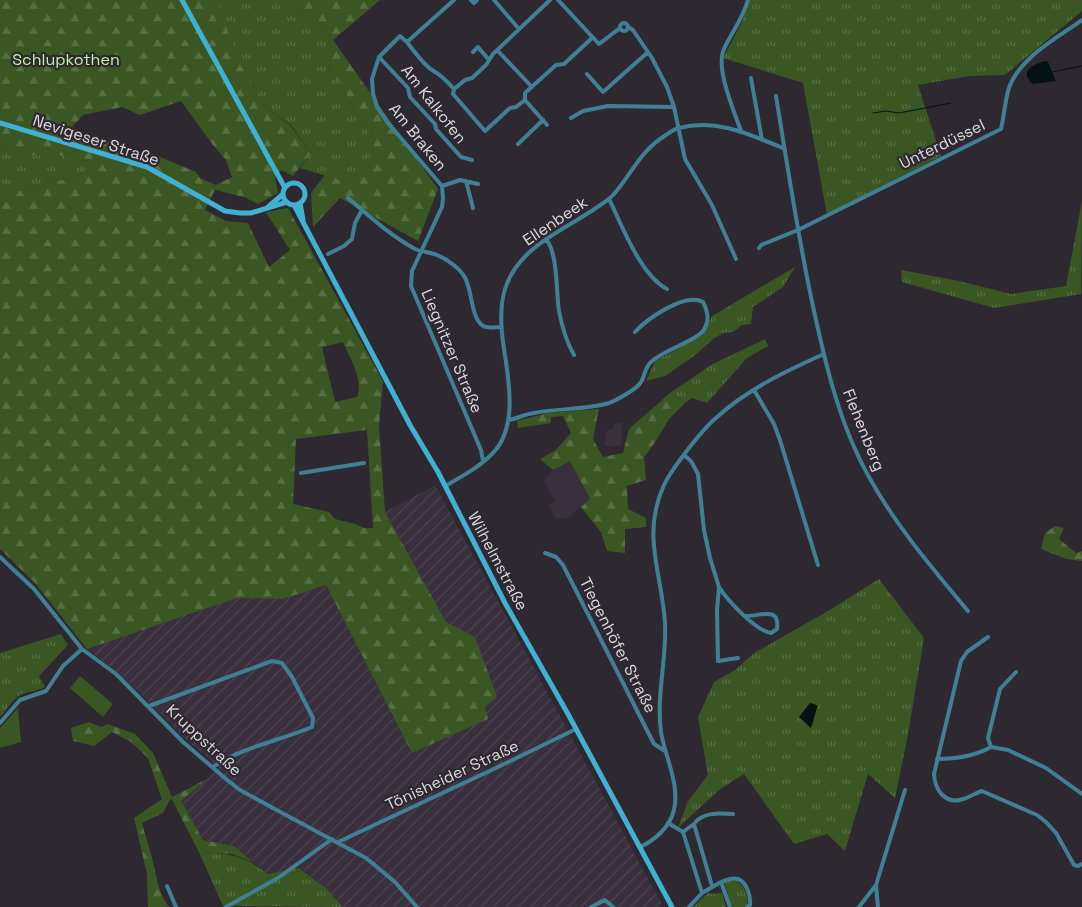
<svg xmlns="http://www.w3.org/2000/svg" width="1082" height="907" font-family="'Space Grotesk',sans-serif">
	<defs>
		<pattern id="industrial-furrows" width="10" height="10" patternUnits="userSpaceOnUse" patternTransform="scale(1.25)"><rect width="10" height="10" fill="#392f3d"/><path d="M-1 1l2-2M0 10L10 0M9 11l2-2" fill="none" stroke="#4c4350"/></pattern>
		<pattern id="grass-tufts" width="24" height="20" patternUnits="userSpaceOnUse" patternTransform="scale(1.25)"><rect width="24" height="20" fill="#3a5723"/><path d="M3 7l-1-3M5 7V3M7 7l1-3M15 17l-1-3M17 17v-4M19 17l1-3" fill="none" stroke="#566f43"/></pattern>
		<pattern id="forest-firs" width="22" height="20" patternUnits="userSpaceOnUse" patternTransform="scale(1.25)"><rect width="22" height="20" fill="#3a5723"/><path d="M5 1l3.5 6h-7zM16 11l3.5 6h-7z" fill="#566f43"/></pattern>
	</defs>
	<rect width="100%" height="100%" fill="#2e2831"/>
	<path fill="url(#industrial-furrows)" d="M435,485L662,904L657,907H343L327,889L300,868L268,874L234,846L203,840L181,801L219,768L182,736L149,702L117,672L87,649L237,598L283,599L326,585L412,753L487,719L475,637L446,622L385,512Z"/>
	<path fill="#392f3d" d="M614,423H622L621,446H604L606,431L613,428Z
		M570,460L590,500L567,518L556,519L549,505L555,502L544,482L553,470Z"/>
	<path fill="url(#grass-tufts)" d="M216,0H278L315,18L332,39V55L329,67L375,142L366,170L343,181L300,168L311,153L291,125L264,106L236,56Z
		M750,0H1082V11L1005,75L969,76L918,85L941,156L827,215L803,83L723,58L741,24Z
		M0,144L34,156L47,149L66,158H77L90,162L84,172L74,177L21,190L0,206Z
		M1082,201L1081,294L994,308L902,282L901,270L959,281L1011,294L1066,286Z
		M795,267L783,287L753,307L751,324L742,325L733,332L723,333L713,339L694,356L665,376L646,381L655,361L703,335L712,316Z
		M765,339L768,346L747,358L707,403L692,398L685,403L670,393L711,365Z
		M879,579L924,638L907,740L895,798L868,774L845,851L827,834L794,844L744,774L719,790L678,828L688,801L708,775L698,717L714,682L735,670L754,653L828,611Z
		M61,634L68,645L39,676L45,687C38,691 30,691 22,694C12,699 8,709 0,717V653Z
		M199,852C229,854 243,854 268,874L299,868L327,889L343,907L223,906Z
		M733,880C743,882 749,895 747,905L743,907H732L724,882Z
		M709,892L710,894L722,893L726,907H693Z"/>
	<path fill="url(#forest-firs)" fill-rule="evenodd" d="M0,0H216L218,2L236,56L264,106L290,125L311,153L293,176L281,170L275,178L278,193L258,204L244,197L215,190L205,210L226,221L248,223L269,267L290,250L266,212L288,208L383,381L379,426L385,512L446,622L475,637L497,697L485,707L488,719L412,753L326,585L283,599L237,598L87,649L35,583L0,549V206L21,190L74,177L84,172L90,162L77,158H66L47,149L34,156L0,144ZM181,101L213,145L226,160L232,177L216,185L200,178L196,172L155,155L83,134L72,127L83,115L122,107L140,115ZM343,342C350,359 364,379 357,397L335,402L322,347ZM367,430L373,528H364L355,524L335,519L329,512L293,504L296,439Z
		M278,0H380L333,40L438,189L418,241L340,198L313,227L311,193L325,175L343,181L365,170L375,142L329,67L332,55V39L315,18Z
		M670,393L685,403L669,419L654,444L644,457L646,480L627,486L628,509L646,518V527L625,529V553L607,551L601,532L581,507L590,499L570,461L553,470L540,459L556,450L571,433L563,416L551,417V423L518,428L517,421L547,413L599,409L593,439L603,457L623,453L629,429Z
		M1055,526L1064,528L1059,539L1076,553L1082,551V561L1066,559L1041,549L1045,533Z
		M89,722L101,727L108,724L135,734L153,753L172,797L207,779L181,801L203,840L234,846L253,862L232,854L199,852L171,798L163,813L142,823C145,836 150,849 153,862C157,878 158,893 169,907H148L147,874L134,818L162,799L148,758L131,742L112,732L94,746L73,741L71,728Z"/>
	<path fill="#3a5723" d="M80,676L113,704L103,717L70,688Z
		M18,708L21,742L0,748V728Z"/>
	<path fill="#051215" d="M1045,61L1048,62L1056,81L1033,84C1018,72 1033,64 1045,61Z
		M810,703L817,705V708L811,728L799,717Z"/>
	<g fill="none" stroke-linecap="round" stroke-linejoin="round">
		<path stroke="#051215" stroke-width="1" d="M1052,72L1082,66
			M873,113L886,111L899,113L951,103"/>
		<path stroke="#408095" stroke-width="4" d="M454,0L407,42L400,36L379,57L372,79L373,93L377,107L388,123L442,186L443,198L442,207L412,271L411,286L481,450L483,461
			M471,0L474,3L477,0
			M494,0L519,29
			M558,0L599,44L620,28
			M620 27a4 4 0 1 1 8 0a4 4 0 1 1-8 0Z
			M628,27L633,30L652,58L667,87L674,107L685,159L712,205L736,259
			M407,42C414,51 423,64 432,70C441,75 447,81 454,89L453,94L485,131L510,108L516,107L525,100V93L556,65L564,64L592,38
			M497,50L532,87
			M473,52L478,47L489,60
			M379,57L408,88L410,97L435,124L436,129L461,157L472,160
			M587,74L603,92L648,52
			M751,78L762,140
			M454,89L465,80L472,78L486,65L493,54L550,0
			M776,96C787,163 797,230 811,297C824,358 838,422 869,477C896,526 933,569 968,611
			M525,100L547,125
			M571,118L583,111L608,106L674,107
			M741,131C734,111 715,68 724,49C732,32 743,18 748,0
			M518,144L543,120
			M466,181L473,208
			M442,186L460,180L478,184
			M348,198C369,216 391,236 415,249C422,252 430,252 437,255C447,259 459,268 464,276C473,288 470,323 486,327C490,328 497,327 501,327
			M609,199C622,225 640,275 667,289
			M546,239C558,253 556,292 559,311C562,327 566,341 574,355
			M759,248L761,245L798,230L1001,129C1004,116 1005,103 1008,91C1017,59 1057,38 1082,20
			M328,254L344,246L352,239L355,223L362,210
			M754,390L774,424L780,440L818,565
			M508,420C517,419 525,414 534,413C559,408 585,410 609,403C617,400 637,389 641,382C645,376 645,367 651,362C663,350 696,341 703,331C710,321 708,312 703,302C685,292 647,319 635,332
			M684,455L691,461L698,474L704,530L710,558L719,587L717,610L718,661L738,658
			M301,473L364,463
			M445,486C461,477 478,468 492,454C518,429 509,381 504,349C501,330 499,308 505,289C518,248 560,232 593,210C600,205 608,201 614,194C633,172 640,151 666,135C670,132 675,129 679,128C717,118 751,135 785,149
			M545,553L556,557L563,565L654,744L665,751
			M0,557L34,589L82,649L116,674L183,742L226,779L240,790L284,814L366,858L395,882L417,907
			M719,587C727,600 756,631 771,633L777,629C780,606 761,616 747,616
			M988,637L967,652L961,661L934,774C935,790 945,805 963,799C970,797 976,793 982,791L1037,815L1046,822L1056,833L1074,865L1078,866L1082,864
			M1016,672L1000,689L988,738L991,747L1008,750L1046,768L1082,794
			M149,706L272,661L282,663L292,677L313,718L312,727C279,741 242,747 213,767
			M0,723L20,700L46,691L63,666L82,649
			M937,759C955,759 975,756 991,747
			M668,823L683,832L694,824L712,886
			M694,824C702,812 720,813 733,814
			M683,832L702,893
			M338,842L498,767L576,729
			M640,847C655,840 670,827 674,810C680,784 665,757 661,732C656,695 667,659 665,623C662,573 641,535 664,485C670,472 680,460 689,448C698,437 706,426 717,417C748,389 786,371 824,354
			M721,882C726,880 732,877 738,879C747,882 751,897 750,905L747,907
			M167,886L176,907
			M226,907L278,878L332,839
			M591,907L605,900L613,907
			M689,907L702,893L721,882L730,907
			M859,907L876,885
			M878,907L876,885L905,790"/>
		<path stroke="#40b1d2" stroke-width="5" d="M182,0L285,188
			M0,123L147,167L225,211L240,213H251L287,202
			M283 194a11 11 0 1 1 22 0a11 11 0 1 1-22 0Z
			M300,203L303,220
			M294,205L410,425L438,472L505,603L568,714L672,907
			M267,208L283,194"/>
	</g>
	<g text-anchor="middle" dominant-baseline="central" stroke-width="4.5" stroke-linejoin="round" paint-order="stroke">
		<g font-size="16" fill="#c0f79b" stroke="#2e2831">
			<text x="66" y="59">Schlupkothen</text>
		</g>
		<g font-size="16" fill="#dedae0" stroke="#2e2831">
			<text transform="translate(434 104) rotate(52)">Am Kalkofen</text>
			<text transform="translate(418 137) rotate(51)">Am Braken</text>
			<text transform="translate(96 140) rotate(18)">Nevigeser Straße</text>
			<text transform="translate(942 144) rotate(-26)">Unterdüssel</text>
			<text transform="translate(555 221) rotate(-34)">Ellenbeek</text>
			<text transform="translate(452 351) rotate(67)">Liegnitzer Straße</text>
			<text transform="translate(864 430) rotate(68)">Flehenberg</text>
			<text transform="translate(498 561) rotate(62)">Wilhelmstraße</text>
			<text transform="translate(618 645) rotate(63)">Tiegenhöfer Straße</text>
			<text transform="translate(204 740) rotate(43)">Kruppstraße</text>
			<text transform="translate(452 775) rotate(-25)">Tönisheider Straße</text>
		</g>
	</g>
</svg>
